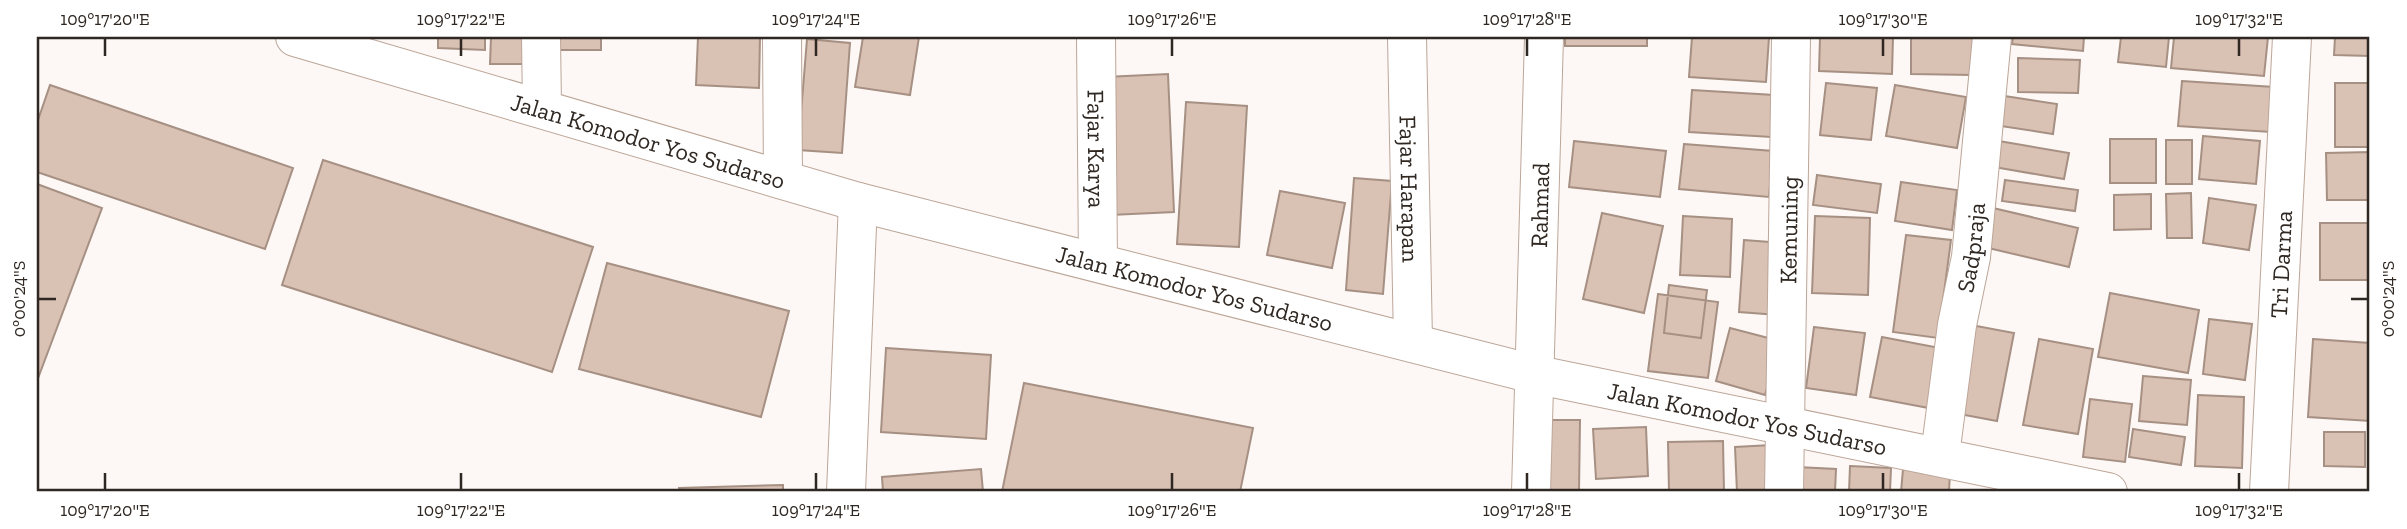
<svg xmlns="http://www.w3.org/2000/svg" width="2407" height="529" font-family="'Zilla Slab',serif">
	<rect width="100%" height="100%" fill="#fdf8f5"/>
	<path fill="#d9c1b4" stroke="#a69083" stroke-width="2" d="M438,37H485V50L438,48Z
		M491,37H532V64H490Z
		M549,37H601V50H549Z
		M698,37H760L759,88L696,85Z
		M863,37H919L910,95L855,87Z
		M1565,37H1647V46H1565Z
		M1692,37H1769L1766,82L1689,77Z
		M1820,37H1893L1892,74L1819,71Z
		M1911,37L1973,38L1972,75L1911,74Z
		M2013,37H2084L2083,51L2012,44Z
		M2121,37H2169L2166,67L2118,62Z
		M2174,37H2268L2264,76L2171,68Z
		M2335,37H2370V56L2334,55Z
		M807,39L850,43L842,153L798,150Z
		M2018,58L2080,60L2078,93L2018,92Z
		M1168,74L1174,212L1111,215L1105,77Z
		M2182,81L2274,87L2271,132L2178,126Z
		M1826,83L1877,88L1871,140L1820,135Z
		M2335,83H2370V147H2335Z
		M50,85L293,168L265,249L37,172V123Z
		M1895,85L1966,97L1957,148L1886,136Z
		M1692,90L1774,95L1771,137L1689,132Z
		M1998,95L2057,104L2053,134L1994,125Z
		M1186,102L1247,106L1239,247L1177,244Z
		M2203,136L2260,141L2256,184L2199,179Z
		M2110,139H2156V183H2110Z
		M1993,140L2069,153L2064,179L1988,166Z
		M2166,140H2192V184H2166Z
		M1574,141L1666,151L1660,197L1569,187Z
		M1684,144L1773,151L1769,197L1679,189Z
		M2370,152V200H2327L2326,153Z
		M323,160L593,247L552,372L282,285Z
		M1817,175L1881,184L1877,213L1813,205Z
		M1354,178L1392,181L1383,294L1346,290Z
		M2005,180L2078,190L2075,211L2002,201Z
		M1901,182L1957,190L1952,230L1895,221Z
		M37,184L102,208L37,381Z
		M1280,191L1345,203L1332,268L1267,255Z
		M2191,193L2192,238H2167L2166,194Z
		M2151,194V229L2114,230V195Z
		M2209,198L2256,205L2249,250L2203,243Z
		M1993,208L2078,228L2069,267L1984,247Z
		M1602,213L1663,226L1644,313L1583,299Z
		M1683,216L1732,219L1730,277L1680,275Z
		M1815,216L1870,218L1868,295L1812,293Z
		M2320,223H2370V280H2320Z
		M1906,235L1951,240L1938,338L1893,332Z
		M1744,240L1783,243L1778,315L1739,312Z
		M607,263L789,311L761,417L579,369Z
		M1669,285L1707,290L1701,338L1664,333Z
		M2110,293L2199,310L2188,373L2098,357Z
		M1658,294L1718,302L1708,378L1648,371Z
		M2209,319L2252,324L2245,380L2203,374Z
		M1971,325L2014,333L1997,421L1954,413Z
		M1814,327L1865,333L1856,395L1806,388Z
		M1730,328L1780,341L1765,395L1716,381Z
		M1882,337L1945,349L1934,409L1870,397Z
		M2039,339L2093,349L2078,434L2023,425Z
		M2313,339L2370,343V421L2308,417Z
		M886,348L991,355L986,439L881,432Z
		M2143,376L2191,380L2187,425L2139,421Z
		M1024,383L1253,428L1240,492H1002Z
		M2198,395L2244,397L2242,468L2195,466Z
		M2090,399L2132,404L2125,462L2083,457Z
		M1548,420H1580L1579,492H1546Z
		M1646,427L1648,476L1596,479L1593,429Z
		M2133,429L2185,437L2181,465L2129,457Z
		M2324,432H2365V467L2324,466Z
		M1723,441L1724,492H1669L1668,442Z
		M1771,445L1773,492H1737L1735,447Z
		M1850,466L1891,468L1890,492H1849Z
		M1797,467L1836,469L1835,492H1796Z
		M981,469L983,492H883L882,477Z
		M1903,469L1950,473L1949,492H1901Z
		M783,485V492H679V488Z"/>
	<g fill="none" stroke-linecap="round" stroke-linejoin="round">
		<g stroke="#bca699" stroke-width="40">
			<g id="street">
				<path d="M541,37L542,107"/>
				<path d="M782,37L783,180"/>
				<path id="s1" d="M1096,37L1098,262"/>
				<path id="s2" d="M1407,37L1413,341"/>
				<path id="s3" d="M1940,455L1957,325L1971,257L1992,37"/>
				<path d="M846,492L858,202"/>
				<path id="s4" d="M1531,492L1544,37"/>
				<path id="s5" d="M1784,492L1791,37"/>
				<path id="s6" d="M2269,492L2292,37"/>
			</g>
		</g>
		<g stroke="#bca699" stroke-width="40">
			<g id="secondary">
				<path id="s7" d="M295,37L858,202L1533,374L2108,492"/>
			</g>
		</g>
		<use href="#street" stroke="#fff" stroke-width="38"/>
		<use href="#secondary" stroke="#fff" stroke-width="38"/>
	</g>
	<path fill="none" stroke="#2f2721" stroke-width="2.5" d="M105,38V56M461,38V56M816,38V56M1172,38V56M1527,38V56M1883,38V56M2239,38V56M38,299H56M2351,299H2368M105,473V490M461,473V490M816,473V490M1172,473V490M1527,473V490M1883,473V490M2239,473V490"/>
	<g text-anchor="middle" dominant-baseline="central" stroke-width="5" stroke-linejoin="round" paint-order="stroke">
		<g font-size="24" fill="#2f2721" stroke="#fff">
			<text stroke="none"><textPath href="#s7" startOffset="368">Jalan Komodor Yos Sudarso</textPath></text>
			<text stroke="none"><textPath href="#s1" startOffset="112">Fajar Karya</textPath></text>
			<text stroke="none"><textPath href="#s2" startOffset="152">Fajar Harapan</textPath></text>
			<text stroke="none"><textPath href="#s4" startOffset="287">Rahmad</textPath></text>
			<text stroke="none"><textPath href="#s5" startOffset="262">Kemuning</textPath></text>
			<text stroke="none"><textPath href="#s3" startOffset="210">Sadpraja</textPath></text>
			<text stroke="none"><textPath href="#s6" startOffset="228">Tri Darma</textPath></text>
			<text stroke="none"><textPath href="#s7" startOffset="934">Jalan Komodor Yos Sudarso</textPath></text>
			<text stroke="none"><textPath href="#s7" startOffset="1502">Jalan Komodor Yos Sudarso</textPath></text>
		</g>
	</g>
	<rect width="2407" height="529" fill="none" stroke="#ffffff" stroke-width="77"/>
	<rect x="38" y="38" width="2330" height="452" fill="none" stroke="#2f2721" stroke-width="2.5"/>
	<g font-size="18" text-anchor="middle" fill="#2f2721">
		<text x="105" y="25">109°17'20"E</text>
		<text x="461" y="25">109°17'22"E</text>
		<text x="816" y="25">109°17'24"E</text>
		<text x="1172" y="25">109°17'26"E</text>
		<text x="1527" y="25">109°17'28"E</text>
		<text x="1883" y="25">109°17'30"E</text>
		<text x="2239" y="25">109°17'32"E</text>
		<text transform="translate(19 299) rotate(-90)" y="6">0°00'24"S</text>
		<text transform="translate(2388 299) rotate(-90)" y="6">0°00'24"S</text>
		<text x="105" y="516">109°17'20"E</text>
		<text x="461" y="516">109°17'22"E</text>
		<text x="816" y="516">109°17'24"E</text>
		<text x="1172" y="516">109°17'26"E</text>
		<text x="1527" y="516">109°17'28"E</text>
		<text x="1883" y="516">109°17'30"E</text>
		<text x="2239" y="516">109°17'32"E</text>
	</g>
</svg>
